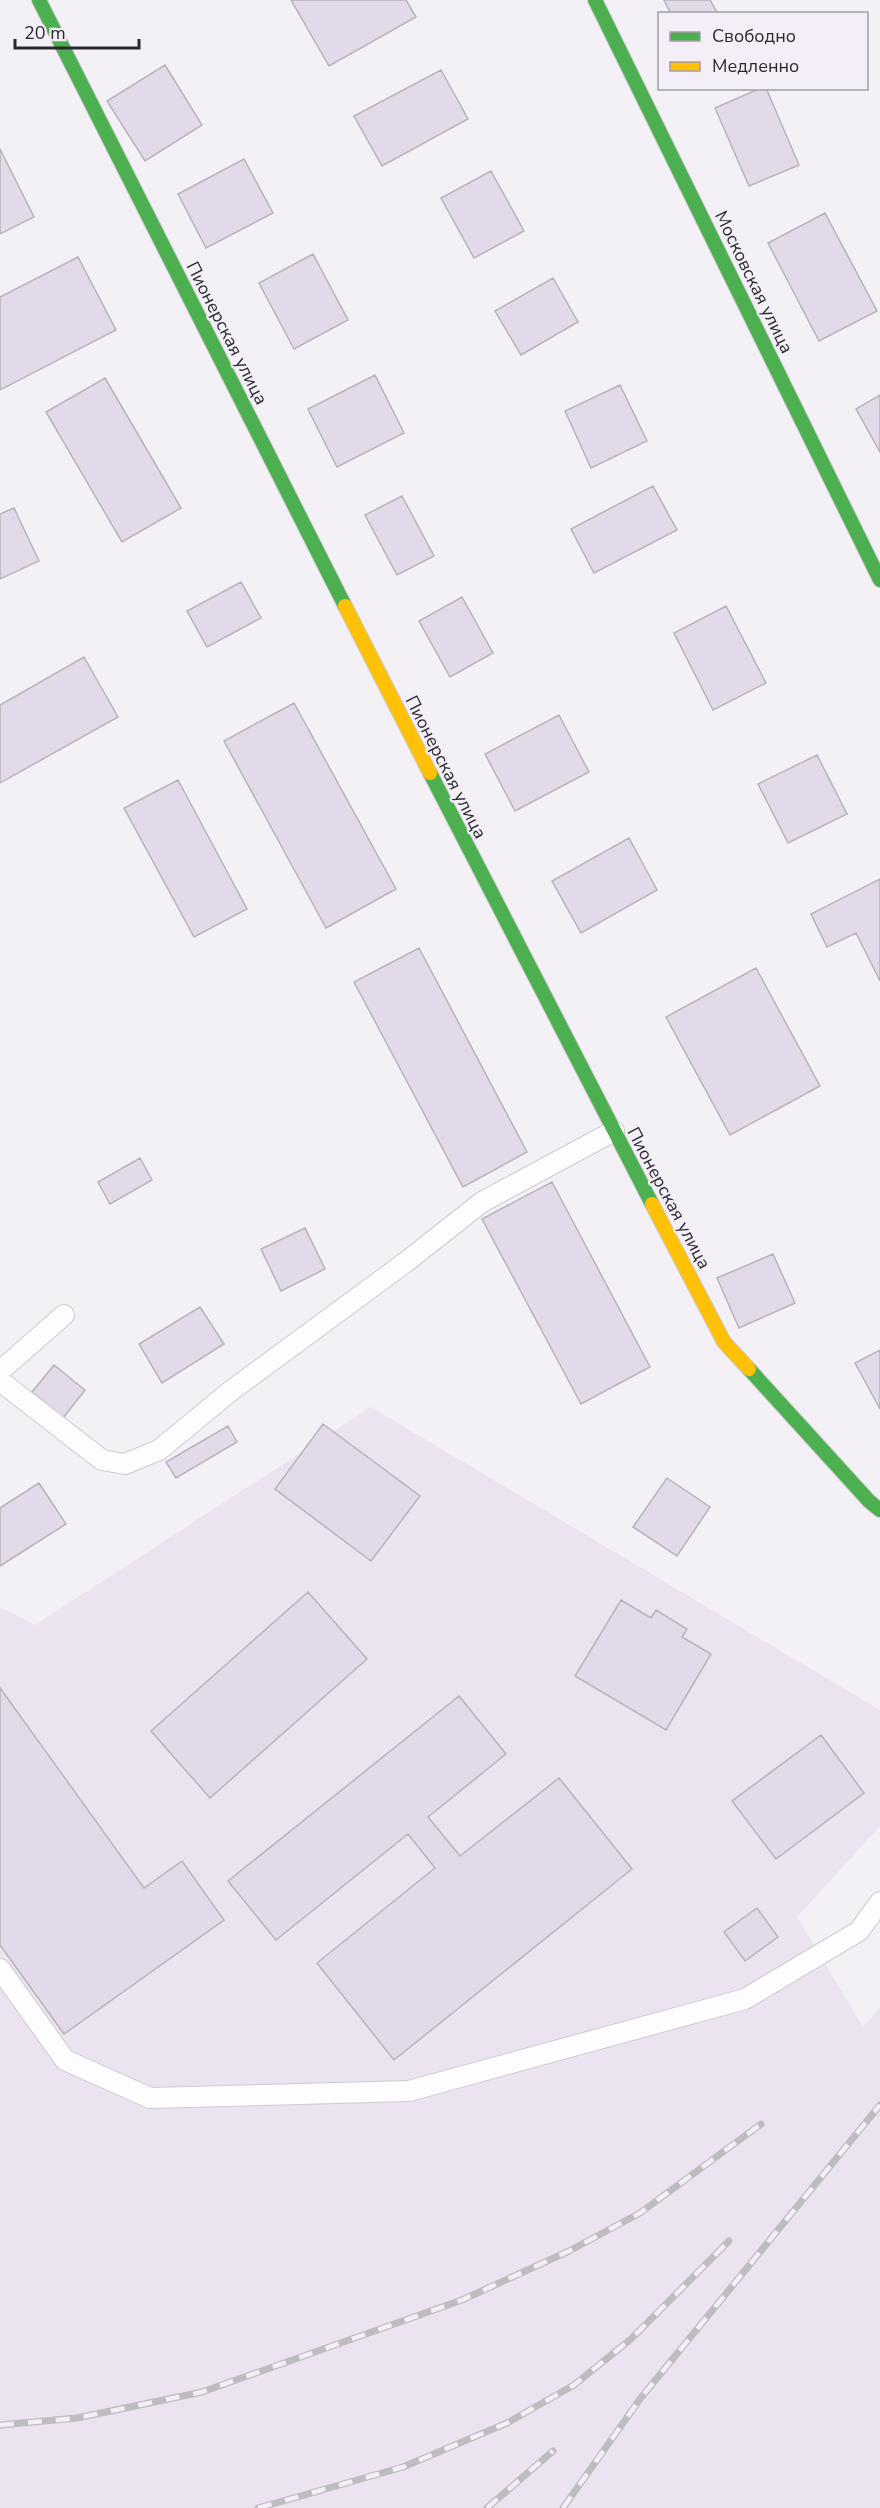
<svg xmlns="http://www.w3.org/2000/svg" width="880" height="2508" font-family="'Nunito Sans',sans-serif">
	<rect width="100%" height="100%" fill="#f3f0f6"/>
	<path fill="#ebe4f0" d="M371,1407L880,1710V1826L797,1917L863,2027L880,2007V2508H0V1607L35,1625Z"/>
	<path fill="#e2dae8" stroke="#b6b4b8" stroke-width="1.5" d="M291,0H406L416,17L329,66Z
		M664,0H710L718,14H671Z
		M165,65L202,125L145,161L107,101Z
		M441,70L468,119L382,166L354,116Z
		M761,88H766L799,165L749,186L715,108Z
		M0,149L34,217L0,234Z
		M244,159L273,213L206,248L178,194Z
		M491,171L524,231L474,258L441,198Z
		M825,213L877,311L819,341L768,243Z
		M313,254L348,320L294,349L259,283Z
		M78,257L116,330L0,390V297Z
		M553,278L578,322L521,355L495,311Z
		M375,375L404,433L337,467L308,409Z
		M105,378L181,508L122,542L46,412Z
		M620,385L647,441L591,468L565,411Z
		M880,395V452L856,409Z
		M653,486L677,530L594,573L571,529Z
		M402,496L434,556L397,575L365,515Z
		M14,508L39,561L0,579V514Z
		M241,582L261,618L207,647L187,611Z
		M462,597L493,653L450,677L419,621Z
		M726,606L766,683L713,710L674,633Z
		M84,657L118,717L0,783V705Z
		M294,703L396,889L326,928L224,741Z
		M559,715L589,772L515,811L485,754Z
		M817,755L847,814L788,843L758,784Z
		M178,780L247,909L194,937L124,808Z
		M629,838L657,890L581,933L552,881Z
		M880,879V981L856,933L827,947L811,914Z
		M419,948L527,1152L463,1187L354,982Z
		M756,968L820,1086L730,1135L666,1017Z
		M140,1158L152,1180L110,1204L98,1182Z
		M552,1182L650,1367L581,1404L482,1219Z
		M305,1228L325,1269L281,1291L261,1249Z
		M773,1254L795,1303L739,1328L717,1278Z
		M200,1307L224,1344L162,1383L139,1344Z
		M880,1350V1409L855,1363Z
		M54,1365L85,1390L63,1418L32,1392Z
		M323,1424L420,1496L371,1561L275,1489Z
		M228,1426L237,1442L176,1478L166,1462Z
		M667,1478L710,1507L677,1556L633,1527Z
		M39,1483L66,1524L0,1566V1508Z
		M308,1592L367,1659L210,1798L151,1731Z
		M621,1600L651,1618L656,1610L687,1629L682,1637L711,1654L666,1730L575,1676Z
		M0,1688L144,1888L182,1861L224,1920L64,2034L0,1945Z
		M459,1696L506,1754L428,1817L460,1856L559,1778L632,1869L394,2060L317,1963L435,1868L408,1834L276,1940L228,1881Z
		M821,1735L864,1793L776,1859L732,1801Z
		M757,1908L778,1937L745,1961L724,1932Z"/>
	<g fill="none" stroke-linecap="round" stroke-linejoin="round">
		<g stroke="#cdcbcf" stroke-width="22">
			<path id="lane" d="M0,1371L64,1315
				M0,1381L102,1460L125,1464L159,1450L232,1390L406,1262L482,1202L614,1131
				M0,1969L65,2060L150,2098L409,2091L745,1999L859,1931L880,1902"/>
		</g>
		<g stroke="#cdcbcf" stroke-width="16">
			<path id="fast" d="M39,0L345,606
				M595,0L880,580
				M430,773L652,1204
				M749,1369L869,1501L880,1510"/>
		</g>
		<g stroke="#cdcbcf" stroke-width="16">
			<path id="slow" d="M345,606L430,773
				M652,1204L724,1342L749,1369"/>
		</g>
		<use href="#lane" stroke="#fdfdfe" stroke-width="20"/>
		<use href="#fast" stroke="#4caf50" stroke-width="14"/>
		<use href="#slow" stroke="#ffc107" stroke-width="14"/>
		<g stroke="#bdbcbe" stroke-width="7">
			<path id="rail" d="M0,2425L77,2418L202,2392L462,2300L569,2251L640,2213L761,2124
				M258,2508L403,2467L507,2423L574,2385L631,2339L729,2241
				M487,2508L553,2451
				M563,2508L640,2399L880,2105"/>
		</g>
		<use href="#rail" stroke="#f4eef8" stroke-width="4.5" stroke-dasharray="14" stroke-linecap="butt"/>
	</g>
	<g text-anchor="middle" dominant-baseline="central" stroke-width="4.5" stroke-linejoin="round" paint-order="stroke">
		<g font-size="18" fill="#2b292d" stroke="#f4eef8">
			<text transform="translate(754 282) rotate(64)">Московская улица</text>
			<text transform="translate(227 333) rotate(63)">Пионерская улица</text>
			<text transform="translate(446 767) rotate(63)">Пионерская улица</text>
			<text transform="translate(669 1198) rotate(62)">Пионерская улица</text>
		</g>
	</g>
	<rect x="658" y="12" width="210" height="78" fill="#f4eef8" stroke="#a49fa7" stroke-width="1.5"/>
	<rect x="670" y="32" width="30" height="9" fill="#4caf50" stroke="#a49fa7" stroke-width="1.5"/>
	<text x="712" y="42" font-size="18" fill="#2b292d">Свободно</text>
	<rect x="670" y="62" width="30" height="9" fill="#ffc107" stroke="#a49fa7" stroke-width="1.5"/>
	<text x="712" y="72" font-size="18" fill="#2b292d">Медленно</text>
	<path d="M15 39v9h124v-9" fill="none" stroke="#2b292d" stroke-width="3"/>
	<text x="24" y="39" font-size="18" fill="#2b292d" stroke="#f4eef8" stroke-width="4.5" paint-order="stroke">20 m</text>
</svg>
